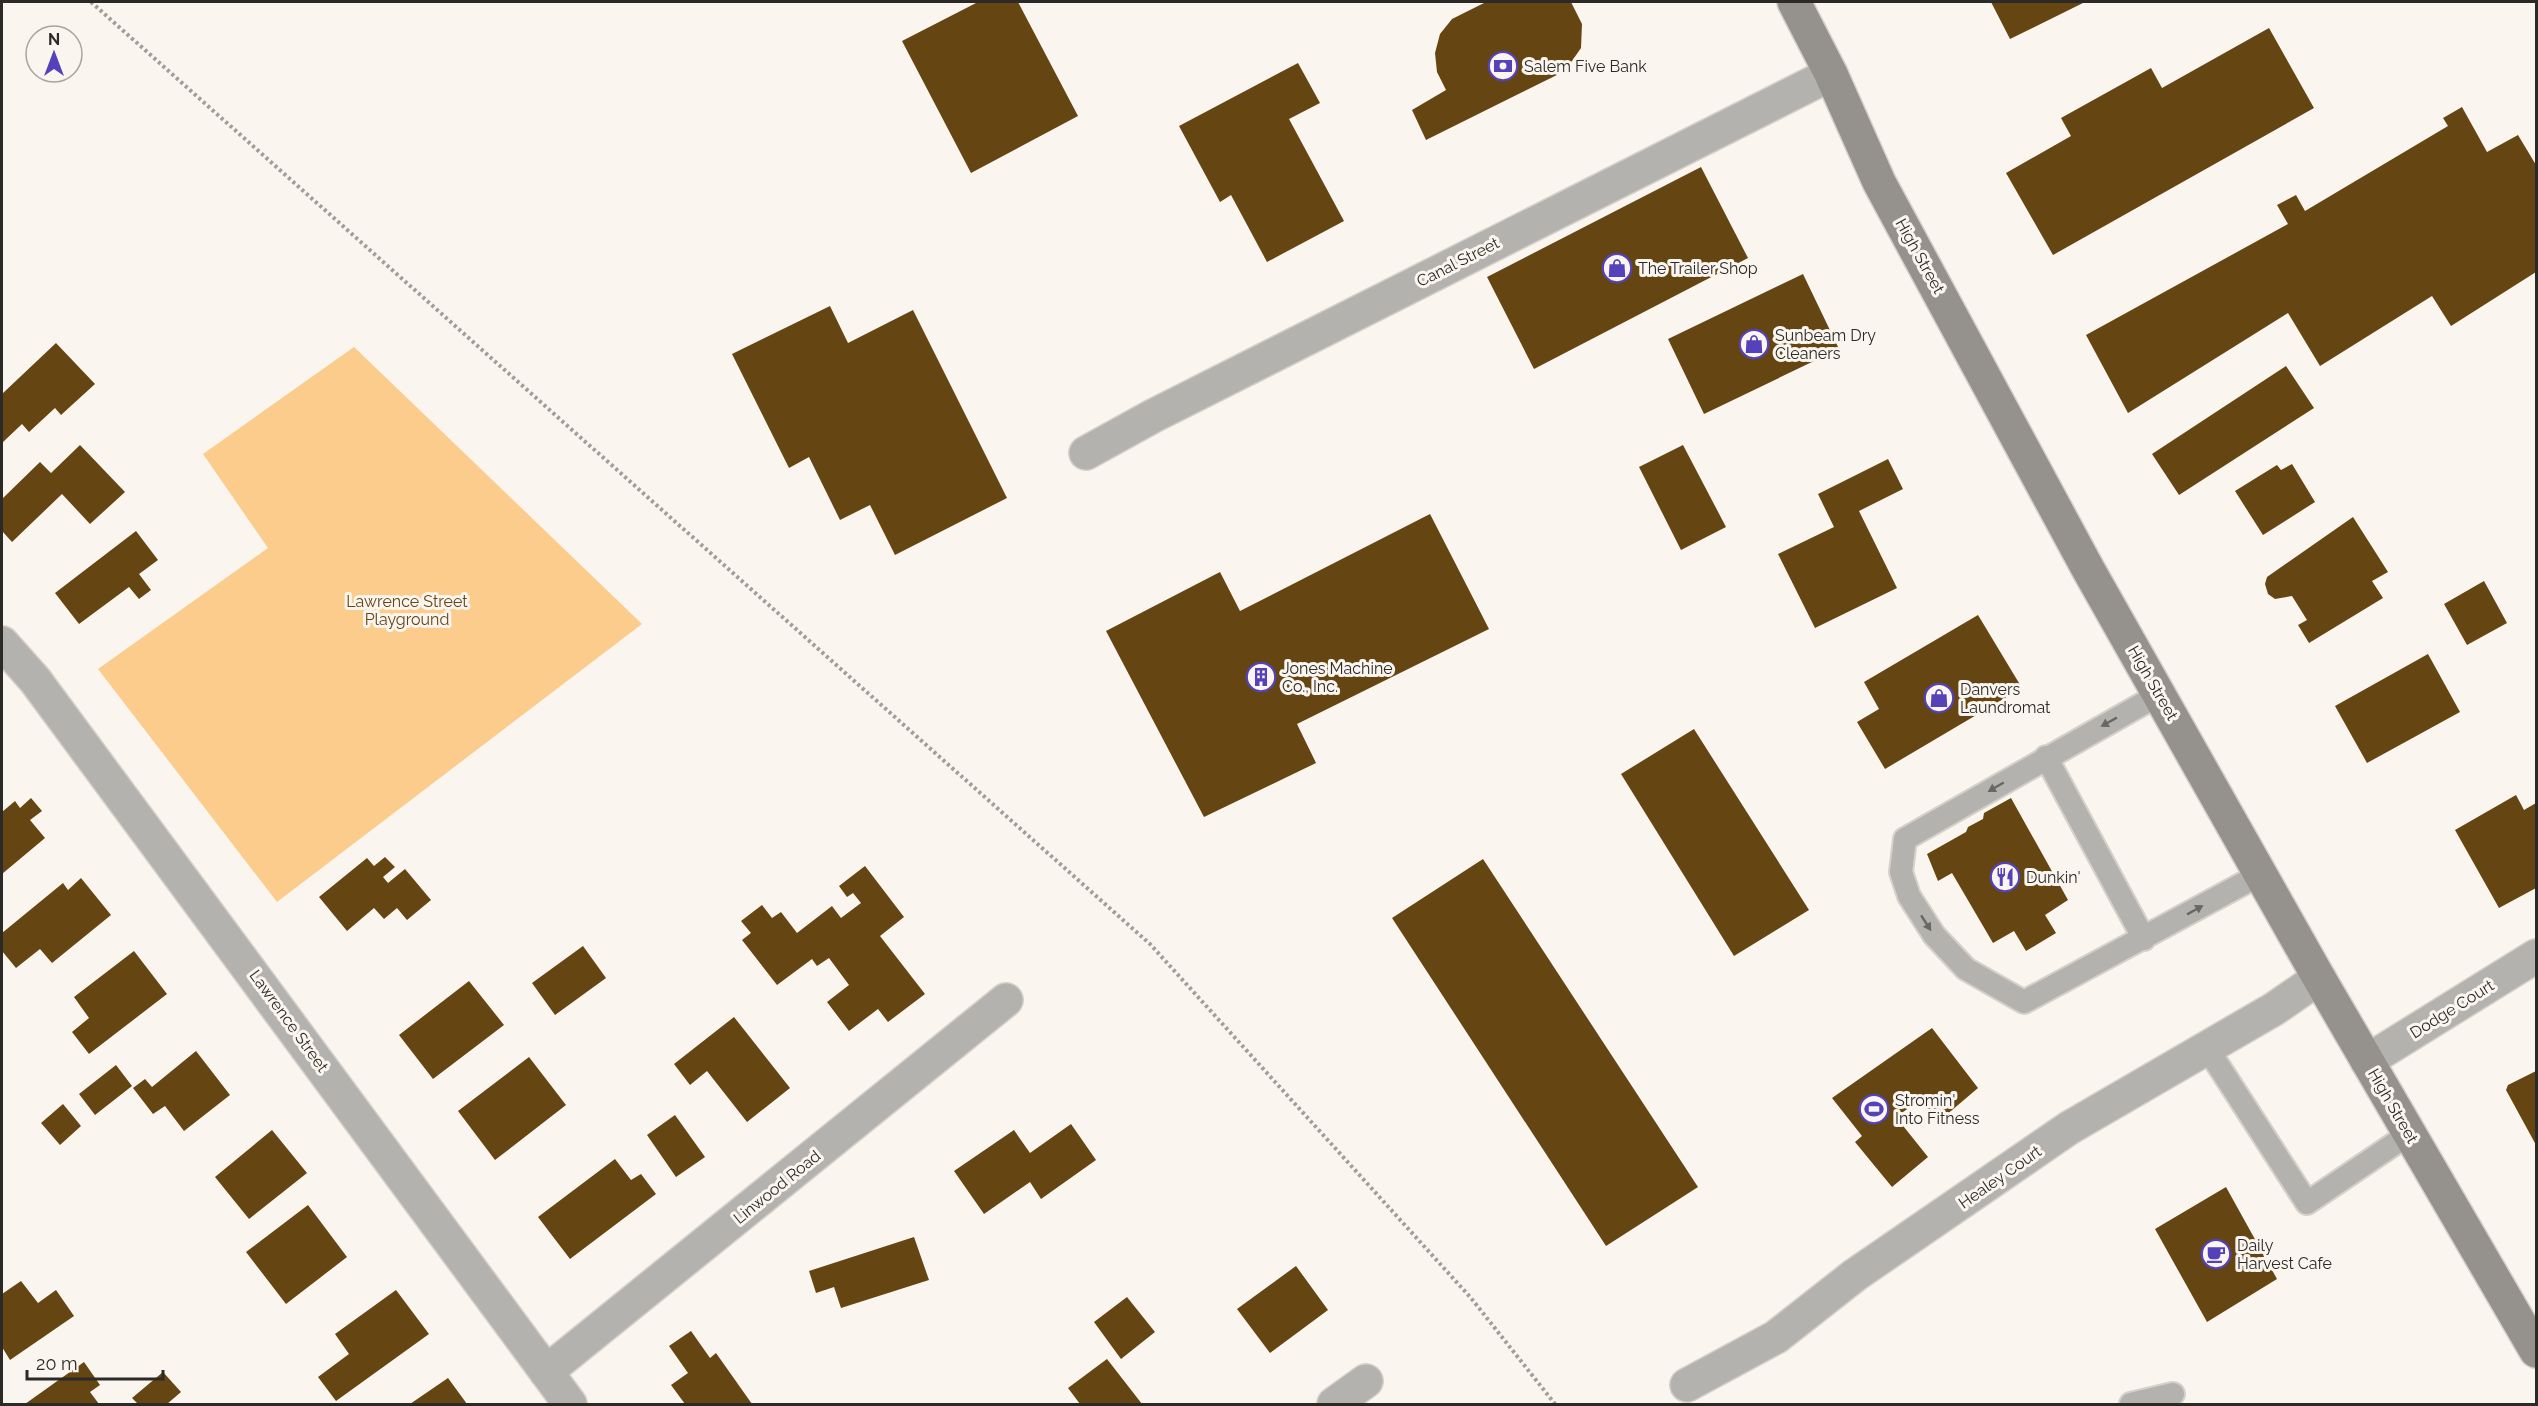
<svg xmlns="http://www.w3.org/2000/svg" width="2538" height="1406" font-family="Raleway,sans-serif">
	<rect width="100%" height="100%" fill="#faf5ee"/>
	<path fill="#fbcc8c" d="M354,347L642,624L277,902L98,669L268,548L203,454Z"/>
	<path fill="#654511" d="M978,2H1018L1078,116L971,173L902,41Z
		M1486,2H1571L1582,24L1581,48L1565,71L1426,140L1412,110L1446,90L1437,72L1435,53L1440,34L1452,19Z
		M1991,2H2085L2010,39Z
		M2269,28L2314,108L2053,255L2006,173L2071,136L2061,118L2151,68L2162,88Z
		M1298,63L1320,103L1289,119L1344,221L1267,262L1231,195L1220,202L1179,126Z
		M2462,107L2487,152L2518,135L2536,165V272L2451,326L2432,296L2320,366L2288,313L2128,413L2086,335L2288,224L2277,205L2296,195L2305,211L2448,126L2443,118Z
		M1701,167L1748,258L1534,369L1487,277Z
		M1803,274L1839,349L1704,414L1668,339Z
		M830,306L848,343L913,310L1007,498L895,555L870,505L840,520L809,457L789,468L732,354Z
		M56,343L95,384L61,415L55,408L29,432L22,424L2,443V394Z
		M2286,366L2314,408L2179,495L2152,454Z
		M80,445L125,492L90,524L62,494L12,542L2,531V499L40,462L51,473Z
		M1683,445L1726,527L1681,550L1639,467Z
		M1888,459L1903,489L1859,511L1897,588L1815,628L1778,554L1834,527L1818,494Z
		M2292,464L2315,502L2263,535L2235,491L2277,465L2281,470Z
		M1430,514L1489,629L1297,724L1316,763L1204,817L1106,631L1220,572L1240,611Z
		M2353,517L2388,572L2372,581L2383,598L2309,643L2298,625L2307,620L2292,596L2275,599L2268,594L2265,584L2267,577Z
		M136,531L158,560L139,574L151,590L139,599L129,587L79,624L55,593Z
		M2484,581L2507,623L2467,645L2444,604Z
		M1978,615L2022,688L1885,769L1857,722L1879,709L1864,682Z
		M2428,654L2460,712L2367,763L2335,706Z
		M1694,729L1809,910L1734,956L1621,774Z
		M2516,795L2524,810L2536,803V888L2499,908L2455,830Z
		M31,798L42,811L30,820L45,838L2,874V812L15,801L20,808Z
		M2011,798L2068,900L2045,915L2056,933L2026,951L2014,931L1993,943L1952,873L1938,881L1927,854L1966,832L1968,827L1983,819L1984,813Z
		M385,857L395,867L383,877L388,883L405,869L431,900L407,920L397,908L384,919L374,908L347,931L319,897L367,858L374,866Z
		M1483,859L1698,1187L1606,1246L1392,918Z
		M865,866L904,917L880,936L925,994L888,1022L878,1009L849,1031L827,1002L849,985L829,958L817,966L812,959L777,985L742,940L751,933L741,921L762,905L772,918L781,912L797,933L832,906L841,918L861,903L853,893L847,897L839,886Z
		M81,878L111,915L52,963L40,949L16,968L2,951V933L63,883L68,890Z
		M583,946L606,978L555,1015L532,983Z
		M134,951L167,994L89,1054L72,1032L89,1018L74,997Z
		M469,981L504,1025L433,1079L399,1035Z
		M734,1017L790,1088L747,1122L707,1071L690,1085L674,1064Z
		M1932,1028L1978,1088L1938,1122L1920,1100L1896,1117L1928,1157L1892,1187L1855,1142L1862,1136L1832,1098Z
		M196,1051L230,1095L184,1131L165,1106L153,1114L133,1088L145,1079L152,1087Z
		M529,1057L566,1105L495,1160L458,1111Z
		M116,1065L132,1086L95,1115L79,1094Z
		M2536,1071V1145L2506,1090L2508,1085Z
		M63,1104L81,1126L60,1145L41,1123Z
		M675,1115L705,1157L676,1177L647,1135Z
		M1071,1124L1096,1160L1041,1199L1030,1182L984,1214L954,1171L1014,1130L1030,1153Z
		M272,1130L307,1173L249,1219L215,1177Z
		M615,1159L631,1180L641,1174L656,1194L570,1259L538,1217Z
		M2226,1187L2277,1279L2207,1322L2155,1229Z
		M308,1205L347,1257L286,1304L246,1252Z
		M914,1237L929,1280L841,1308L834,1287L816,1293L809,1271Z
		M1296,1266L1328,1310L1270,1353L1237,1309Z
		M21,1281L38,1303L56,1290L74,1316L10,1360L2,1347V1294Z
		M396,1290L429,1334L336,1401L318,1377L349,1354L335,1334Z
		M1127,1297L1155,1332L1121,1359L1094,1322Z
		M691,1331L710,1358L716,1353L752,1404H685L671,1385L688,1373L669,1346Z
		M1107,1359L1142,1404H1080L1068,1388Z
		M84,1362L100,1385L90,1392L99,1404H25Z
		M163,1372L181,1392L167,1404H138L132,1398Z
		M448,1378L467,1404H410Z"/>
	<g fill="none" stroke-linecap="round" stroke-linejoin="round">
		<g stroke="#d5d0ca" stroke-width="26">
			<path id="service" d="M2160,694L1905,839L1901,872L1909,896L1934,935L1966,969L2024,1002L2261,874
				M2046,757L2144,939
				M2207,1048L2307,1203L2409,1134
				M2131,1404L2173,1394"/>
		</g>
		<g stroke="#d5d0ca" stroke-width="36">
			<path id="minor" d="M1086,453L1153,416L1831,74
				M2,643L35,680L570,1404
				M2367,1061L2536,956
				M546,1372L1006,1000
				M1687,1385L1776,1337L1855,1275L2069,1128L2274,1009L2319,978
				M1334,1404L1366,1381"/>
		</g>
		<g stroke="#d5d0ca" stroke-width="36">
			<path id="secondary" d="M1794,2L1831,74L1879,182L2088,569L2319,978L2536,1351"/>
		</g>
		<path stroke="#a19d98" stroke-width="4" stroke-dasharray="3 3" stroke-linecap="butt" d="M91,2L1150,944L1471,1298L1555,1404"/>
		<use href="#service" stroke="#b4b2af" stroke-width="22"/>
		<use href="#minor" stroke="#b4b2af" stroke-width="33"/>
		<use href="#secondary" stroke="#95918d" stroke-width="33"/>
	</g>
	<defs><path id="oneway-solid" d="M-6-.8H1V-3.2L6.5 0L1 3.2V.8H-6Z" transform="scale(1.5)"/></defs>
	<g fill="#696764">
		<use href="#oneway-solid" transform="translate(2109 722) rotate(151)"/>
		<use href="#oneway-solid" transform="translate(1996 787) rotate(150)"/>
		<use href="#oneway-solid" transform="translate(2195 910) rotate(-29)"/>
		<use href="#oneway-solid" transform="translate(1926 923) rotate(57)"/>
	</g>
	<defs>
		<g id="bank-ring" transform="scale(1.5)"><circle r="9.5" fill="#faf5ee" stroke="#5541b9" stroke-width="1.5"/><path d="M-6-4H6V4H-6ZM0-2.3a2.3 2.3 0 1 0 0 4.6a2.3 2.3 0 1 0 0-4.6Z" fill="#5541b9"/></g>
		<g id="shop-ring" transform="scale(1.5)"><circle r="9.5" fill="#faf5ee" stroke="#5541b9" stroke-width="1.5"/><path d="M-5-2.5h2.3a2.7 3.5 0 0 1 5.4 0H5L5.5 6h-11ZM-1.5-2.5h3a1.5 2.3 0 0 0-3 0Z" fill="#5541b9"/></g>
		<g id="building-ring" transform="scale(1.5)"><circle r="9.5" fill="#faf5ee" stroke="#5541b9" stroke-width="1.5"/><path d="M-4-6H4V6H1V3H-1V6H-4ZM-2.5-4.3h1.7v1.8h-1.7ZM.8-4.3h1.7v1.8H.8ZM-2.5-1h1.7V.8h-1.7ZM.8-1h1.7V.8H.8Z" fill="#5541b9"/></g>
		<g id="restaurant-ring" transform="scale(1.5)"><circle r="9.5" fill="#faf5ee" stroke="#5541b9" stroke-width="1.5"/><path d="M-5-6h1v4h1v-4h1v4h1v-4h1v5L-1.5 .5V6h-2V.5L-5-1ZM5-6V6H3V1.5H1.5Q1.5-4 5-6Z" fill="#5541b9"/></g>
		<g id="stadium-ring" transform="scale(1.5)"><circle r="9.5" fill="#faf5ee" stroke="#5541b9" stroke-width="1.5"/><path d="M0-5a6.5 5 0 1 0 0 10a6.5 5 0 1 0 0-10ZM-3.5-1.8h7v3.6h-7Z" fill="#5541b9"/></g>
		<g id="cafe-ring" transform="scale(1.5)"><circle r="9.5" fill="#faf5ee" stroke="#5541b9" stroke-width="1.5"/><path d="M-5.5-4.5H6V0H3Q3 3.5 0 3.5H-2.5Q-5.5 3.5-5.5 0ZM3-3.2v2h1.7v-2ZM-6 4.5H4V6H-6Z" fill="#5541b9"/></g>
	</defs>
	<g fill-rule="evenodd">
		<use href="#bank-ring" x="1503" y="66"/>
		<use href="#shop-ring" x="1617" y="268"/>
		<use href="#shop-ring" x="1754" y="344"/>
		<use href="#building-ring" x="1261" y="677"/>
		<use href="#shop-ring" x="1939" y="698"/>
		<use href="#restaurant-ring" x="2005" y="877"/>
		<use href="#stadium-ring" x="1874" y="1109"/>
		<use href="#cafe-ring" x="2216" y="1254"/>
	</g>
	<g text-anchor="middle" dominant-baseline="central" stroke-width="6" stroke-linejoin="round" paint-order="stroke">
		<g font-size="16" fill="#2c2a27" stroke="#faf5ee" text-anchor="start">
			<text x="1524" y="66">Salem Five Bank</text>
			<text x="1638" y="268">The Trailer Shop</text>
			<text x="1775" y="335">Sunbeam Dry<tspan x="1775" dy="18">Cleaners</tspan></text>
			<text x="1282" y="668">Jones Machine<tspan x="1282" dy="18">Co., Inc.</tspan></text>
			<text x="1960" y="689">Danvers<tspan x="1960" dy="18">Laundromat</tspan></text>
			<text x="2026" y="877">Dunkin'</text>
			<text x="1895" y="1100">Stromin'<tspan x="1895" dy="18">Into Fitness</tspan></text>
			<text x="2237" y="1245">Daily<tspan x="2237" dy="18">Harvest Cafe</tspan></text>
		</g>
		<g font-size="16" fill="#2c2a27" stroke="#faf5ee">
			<text transform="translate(1920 256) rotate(61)">High Street</text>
			<text transform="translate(1458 262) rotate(-27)">Canal Street</text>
			<text transform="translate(2153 683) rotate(60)">High Street</text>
			<text transform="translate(2452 1009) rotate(-32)">Dodge Court</text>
			<text transform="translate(289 1021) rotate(54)">Lawrence Street</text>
			<text transform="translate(2393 1106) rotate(60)">High Street</text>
			<text transform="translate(2000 1177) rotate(-35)">Healey Court</text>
			<text transform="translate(777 1187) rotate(-39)">Linwood Road</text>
		</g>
		<g font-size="16" fill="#654514" stroke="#faf5ee">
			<text x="407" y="601">Lawrence Street<tspan x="407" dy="18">Playground</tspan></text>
		</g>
	</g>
	<rect width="2538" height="1406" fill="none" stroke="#2c2a27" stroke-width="6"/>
	<g transform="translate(54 54)"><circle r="28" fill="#faf5ee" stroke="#a8a49e" stroke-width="1.5"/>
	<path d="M0-4.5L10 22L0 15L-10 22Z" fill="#5541b9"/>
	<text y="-9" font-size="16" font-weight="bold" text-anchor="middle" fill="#2c2a27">N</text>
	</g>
	<path d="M27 1370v9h136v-9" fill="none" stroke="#2c2a27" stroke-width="3"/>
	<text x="36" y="1370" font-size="18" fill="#2c2a27" stroke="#faf5ee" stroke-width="4.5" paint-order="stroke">20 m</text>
</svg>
